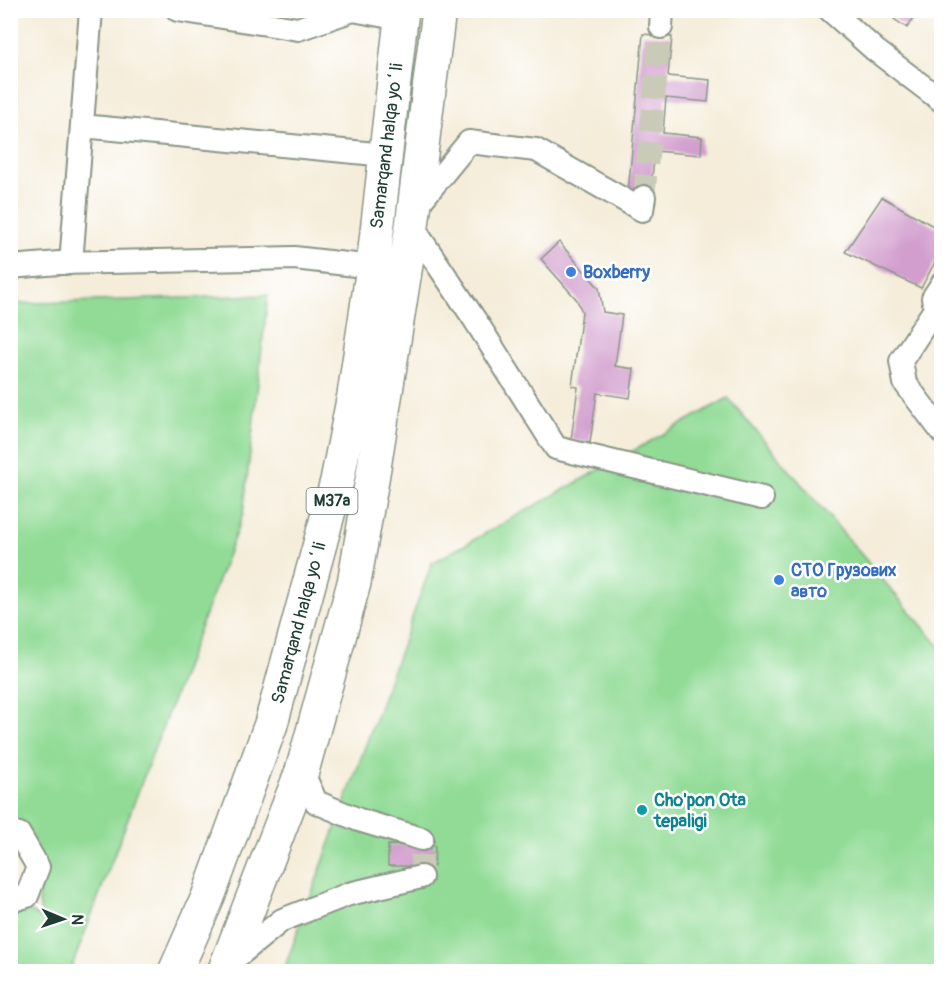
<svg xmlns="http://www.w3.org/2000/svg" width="952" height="982" font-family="Pangolin,sans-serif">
	<rect width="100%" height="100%" fill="#fff"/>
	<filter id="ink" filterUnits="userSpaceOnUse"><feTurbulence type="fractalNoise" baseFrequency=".0167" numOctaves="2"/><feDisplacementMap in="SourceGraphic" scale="12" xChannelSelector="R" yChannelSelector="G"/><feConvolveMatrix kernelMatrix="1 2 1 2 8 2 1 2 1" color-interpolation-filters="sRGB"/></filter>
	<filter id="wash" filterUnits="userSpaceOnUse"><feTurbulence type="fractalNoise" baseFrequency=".008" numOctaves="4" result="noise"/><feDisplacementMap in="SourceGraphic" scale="24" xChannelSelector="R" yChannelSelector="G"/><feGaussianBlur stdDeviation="1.35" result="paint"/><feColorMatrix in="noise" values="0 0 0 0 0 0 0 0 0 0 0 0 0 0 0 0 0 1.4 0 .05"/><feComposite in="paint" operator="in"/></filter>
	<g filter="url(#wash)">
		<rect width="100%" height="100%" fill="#f5edda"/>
		<path fill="#92db96" stroke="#588c65" stroke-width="1.5" d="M268,295L243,514L84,935L70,971H11V899L42,919L30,850L11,841L10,304Z
			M728,398L941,648V971L283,972L432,563Z"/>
		<g id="blocks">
			<path fill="#d29ece" d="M900,10H919L907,28L894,19Z
				M643,34L672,37L668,76L710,80L708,102L666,98L663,133L702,137L701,155L655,151L650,195L628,193Z
				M882,197L942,231V249L921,288L845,252Z
				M559,242L599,288L603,312L622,315L615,366L634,369L630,398L597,393L590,443L571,440L578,387L572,386L582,312L577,300L541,259Z
				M388,845L435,846L434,866H388Z"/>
		</g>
	</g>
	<g filter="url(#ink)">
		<use href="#blocks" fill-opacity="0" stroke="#8a9587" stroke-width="1.5"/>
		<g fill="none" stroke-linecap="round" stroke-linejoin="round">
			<path stroke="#cacab9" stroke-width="22" stroke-dasharray="22 11" stroke-linecap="butt" d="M644,197L661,27
				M421,877L422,839"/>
			<g stroke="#8a9587" stroke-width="26">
				<path id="minor" d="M178,10L298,29L353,10
					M353,10L401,19
					M830,10L875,50L942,101
					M661,27L662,10
					M82,126L386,155
					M415,208L469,142L536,150L642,210L644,197
					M412,226L475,320L556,448L762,498
					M71,263L91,10
					M10,267L59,263L294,258L373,267
					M942,284L933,298L935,309L942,313
					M935,309L901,361L905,383L942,432
					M302,771L316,802L359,820L422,839
					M10,832L19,834L38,867L27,896L10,901
					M229,963L282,920L349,894L421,877"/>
			</g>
			<g stroke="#8a9587" stroke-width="36">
				<path id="highway" d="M175,972L208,897L271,724L337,481L354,395L373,267L402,10
					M224,972L302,771L354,583L373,474L412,226L439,10"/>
			</g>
			<use href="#minor" stroke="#fff" stroke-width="22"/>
			<use href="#highway" stroke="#fff" stroke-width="33"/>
		</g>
	</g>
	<g fill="#3f7fe0" stroke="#fff" stroke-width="2">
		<circle cx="571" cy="272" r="6"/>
		<circle cx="779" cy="580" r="6"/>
	</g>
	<circle fill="#0f9aa8" stroke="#fff" stroke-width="2" cx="642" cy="810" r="6"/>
	<g text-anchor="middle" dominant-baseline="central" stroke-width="5" stroke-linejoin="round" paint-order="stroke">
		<rect fill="#fff" stroke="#627771" stroke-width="1.5" x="306.5" y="488" width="51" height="26" rx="4.5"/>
		<g font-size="16" font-weight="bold" fill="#1f3d34">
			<text x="332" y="501">M37a</text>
		</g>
		<g font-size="18" fill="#1f3d34" stroke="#fff">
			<text transform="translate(387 146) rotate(-83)">Samarqand halqa yoʻli</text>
			<text transform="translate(299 623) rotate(-75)">Samarqand halqa yoʻli</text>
		</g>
		<g font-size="18" font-weight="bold" fill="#366cbe" stroke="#fff" text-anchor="start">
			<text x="583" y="272">Boxberry</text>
			<text x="791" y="570">СТО Грузових<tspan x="791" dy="21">авто</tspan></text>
		</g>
		<g font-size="18" font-weight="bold" fill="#0d838f" stroke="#fff" text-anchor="start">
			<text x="654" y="800">Cho'pon Ota<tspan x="654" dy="21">tepaligi</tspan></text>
		</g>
	</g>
	<rect width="952" height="982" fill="none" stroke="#fff" stroke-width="36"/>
	<g transform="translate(63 919) rotate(92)" stroke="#ffffff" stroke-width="4.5" paint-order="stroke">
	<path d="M0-4.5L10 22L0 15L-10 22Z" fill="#1f3d34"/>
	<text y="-9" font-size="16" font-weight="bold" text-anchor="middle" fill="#1f3d34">N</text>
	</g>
</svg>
